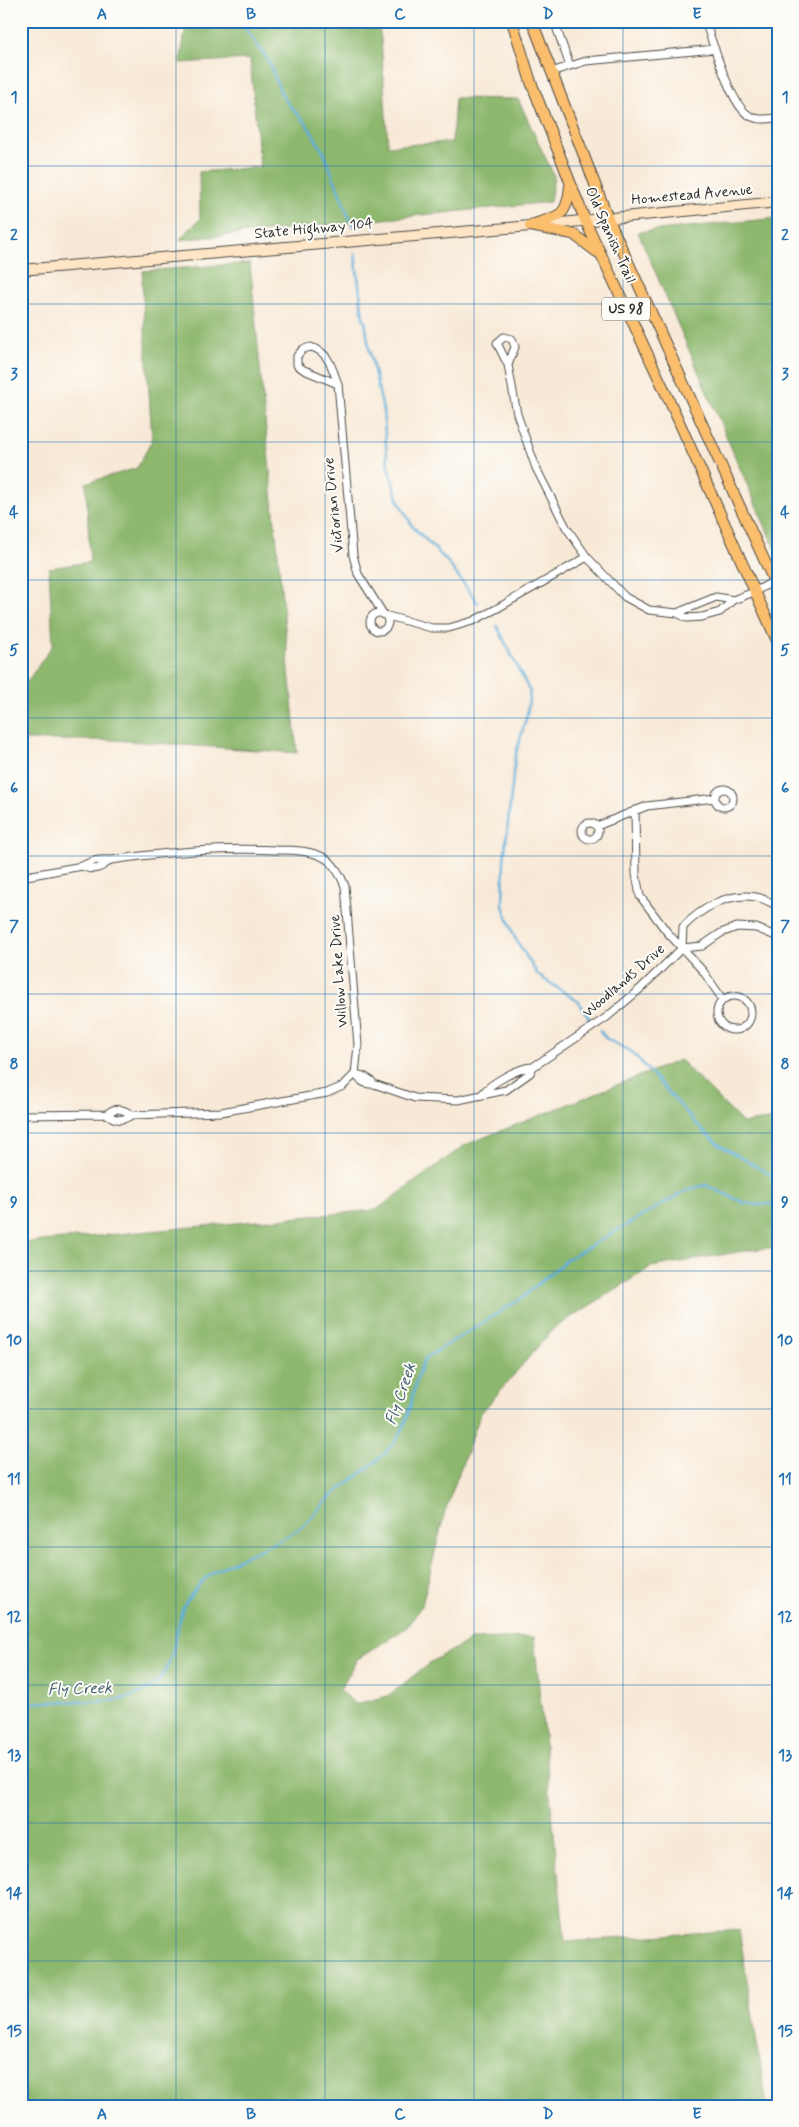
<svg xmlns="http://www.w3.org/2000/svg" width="799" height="2127" font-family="Mynerve,sans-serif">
	<rect width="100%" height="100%" fill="#fdfcf7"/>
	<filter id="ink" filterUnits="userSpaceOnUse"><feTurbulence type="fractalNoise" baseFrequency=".02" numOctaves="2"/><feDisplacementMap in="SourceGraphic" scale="10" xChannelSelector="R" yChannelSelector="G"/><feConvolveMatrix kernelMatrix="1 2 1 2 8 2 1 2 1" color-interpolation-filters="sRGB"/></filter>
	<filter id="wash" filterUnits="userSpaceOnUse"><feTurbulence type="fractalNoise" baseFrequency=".0096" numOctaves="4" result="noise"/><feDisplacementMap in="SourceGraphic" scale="20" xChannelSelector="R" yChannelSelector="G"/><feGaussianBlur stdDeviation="1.12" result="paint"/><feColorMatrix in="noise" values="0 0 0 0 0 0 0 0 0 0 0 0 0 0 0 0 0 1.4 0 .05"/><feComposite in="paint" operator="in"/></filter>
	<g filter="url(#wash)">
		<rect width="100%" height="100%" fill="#f8e9d7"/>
		<path fill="#8db86e" stroke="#5c724c" d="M187,21H377L381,39L388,146L452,142L455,98L518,99L554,176L550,202L179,240L200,219L199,172L260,167L250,59L180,63Z
			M778,218V556L638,232Z
			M250,263L297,753L114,740H21V690L53,645L49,568L90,562L86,483L137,468L152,440L142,283L143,271Z
			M680,1060L743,1123L778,1119V1247L749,1250L651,1267L554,1328L481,1413L445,1511L422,1605L406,1628L356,1660L340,1690L355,1704L388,1696L431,1662L473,1639L534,1637L565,1942L739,1930L767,2106H21V1243L376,1210L465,1145Z"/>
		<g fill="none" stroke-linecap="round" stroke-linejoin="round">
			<path stroke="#5fadd8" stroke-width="2.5" d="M240,21L268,60L281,93L288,104L306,123L323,151L353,227
				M355,253L363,317L365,321L369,348L383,410L388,467L399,502L413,527L446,560L478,603
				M497,626L530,692L527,715L515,757L504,860L503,906L515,938L538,975L579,1002L590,1020
				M600,1031L607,1039L632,1052L702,1130L721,1146L778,1179
				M21,1705C29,1704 36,1702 44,1702C79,1699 119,1709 151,1687C171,1674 174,1645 179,1623C181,1618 181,1610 184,1605C188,1598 195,1590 200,1584C220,1561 273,1548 299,1529C312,1519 321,1505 334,1494C357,1475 388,1458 402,1430C414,1407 412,1380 426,1358L522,1298L566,1260L687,1190L705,1185L745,1203L759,1205L778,1203"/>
		</g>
	</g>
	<g filter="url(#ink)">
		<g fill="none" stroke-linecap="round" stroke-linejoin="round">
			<g stroke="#4a4845" stroke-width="9">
				<path id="street" d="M554,21L570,66
					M705,21C713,43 730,102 747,114C756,121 767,119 778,118
					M551,72L586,61L715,49
					M504,337L512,339L515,347L508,365L497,343Z
					M311,347C329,352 332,368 338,384L304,370L297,365V356L303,349Z
					M508,365L517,414L536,468L566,527L587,557L625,597L649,610L677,613L687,618L702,617L720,612L733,600
					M338,384L353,555L358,574L384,615L432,628H449L473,621L496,609L587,557
					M370 622a9 9 0 1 1 18 0a9 9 0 1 1-18 0Z
					M677,613L716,597L733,600L754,592L774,581
					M715 798a9 9 0 1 1 18 0a9 9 0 1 1-18 0Z
					M635,810L636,874L640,896L667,932L703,971L723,1000
					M582 831a8 8 0 1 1 16 0a8 8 0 1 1-16 0Z
					M597,826L647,806L715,798
					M82,866C94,872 101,868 111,860
					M21,877L82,866C92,860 100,859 111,860C166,852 220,847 276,850C292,850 314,850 328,860C336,867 341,876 345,886L358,1045L355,1074L343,1086L327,1093L221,1112L132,1115C123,1109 115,1106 107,1114L21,1115
					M682,948L683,927C702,908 728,892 756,897C763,898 771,903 778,906
					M717 1013a17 17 0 1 1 34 0a17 17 0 1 1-34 0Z
					M355,1074C360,1081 365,1085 374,1084L415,1098L458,1100L506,1090L530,1073L533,1067L607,1017L640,989L682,948L702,946L721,933L737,927L756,928L778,937
					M355,1074C363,1075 369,1077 374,1084
					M482,1094C491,1083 519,1067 533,1067
					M107,1114C116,1121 122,1121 132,1115"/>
			</g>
			<g stroke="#4a4845" stroke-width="12">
				<path id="secondary" d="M21,270L530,226L778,202"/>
			</g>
			<g stroke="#4a4845" stroke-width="12">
				<path id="primary" d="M512,21L531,82L585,220L676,415L778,643
					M532,21L608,218L778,590
					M531,225C559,216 567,218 570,186
					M530,226L573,234L597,252"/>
			</g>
			<use href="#street" stroke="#fff" stroke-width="7"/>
			<use href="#secondary" stroke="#fde5c5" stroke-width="10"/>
			<use href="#primary" stroke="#fabe6d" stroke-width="10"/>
		</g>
	</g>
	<path fill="none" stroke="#1f6fb2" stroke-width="1" stroke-opacity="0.55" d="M176,21V2106M325,21V2106M474,21V2106M623,21V2106M21,166H778M21,304H778M21,442H778M21,580H778M21,718H778M21,856H778M21,994H778M21,1133H778M21,1271H778M21,1409H778M21,1547H778M21,1685H778M21,1823H778M21,1961H778"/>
	<g text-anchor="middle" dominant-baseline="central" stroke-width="4" stroke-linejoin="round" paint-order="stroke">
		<rect fill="#fdfcf7" stroke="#6a6a68" stroke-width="1" x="602" y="297.5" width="48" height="23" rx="4"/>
		<g font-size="14" font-weight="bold" fill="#2b2b2b">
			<text x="626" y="309">US 98</text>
		</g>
		<g font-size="15" fill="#2b2b2b" stroke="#fdfcf7">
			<text transform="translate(692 195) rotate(-5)">Homestead Avenue</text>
			<text transform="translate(314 229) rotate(-5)">State Highway 104</text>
			<text transform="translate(610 235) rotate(66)">Old Spanish Trail</text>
			<text transform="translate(334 505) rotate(-96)">Victorian Drive</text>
			<text transform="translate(339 971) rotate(-94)">Willow Lake Drive</text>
			<text transform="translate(624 981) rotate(-41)">Woodlands Drive</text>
		</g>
		<g font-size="16" font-style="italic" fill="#405f70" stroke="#fdfcf7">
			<text transform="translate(401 1394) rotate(-71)">Fly Creek</text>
			<text transform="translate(80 1689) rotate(-2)">Fly Creek</text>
		</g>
	</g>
	<rect width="799" height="2127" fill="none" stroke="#fdfcf7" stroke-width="55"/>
	<rect x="28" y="28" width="744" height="2072" fill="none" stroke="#1f6fb2" stroke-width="2"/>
	<g font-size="16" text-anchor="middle" font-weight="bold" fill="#1f6fb2">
		<text x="102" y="19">A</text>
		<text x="251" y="19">B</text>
		<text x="400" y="19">C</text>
		<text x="548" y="19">D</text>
		<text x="697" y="19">E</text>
		<text x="14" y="102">1</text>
		<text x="785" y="102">1</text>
		<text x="14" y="240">2</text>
		<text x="785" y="240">2</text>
		<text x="14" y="379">3</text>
		<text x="785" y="379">3</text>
		<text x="14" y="517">4</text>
		<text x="785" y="517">4</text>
		<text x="14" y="655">5</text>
		<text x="785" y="655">5</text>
		<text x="14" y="793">6</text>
		<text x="785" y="793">6</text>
		<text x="14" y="931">7</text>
		<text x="785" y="931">7</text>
		<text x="14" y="1069">8</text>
		<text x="785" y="1069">8</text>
		<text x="14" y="1207">9</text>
		<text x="785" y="1207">9</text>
		<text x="14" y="1345">10</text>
		<text x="785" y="1345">10</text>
		<text x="14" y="1484">11</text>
		<text x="785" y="1484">11</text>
		<text x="14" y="1622">12</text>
		<text x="785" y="1622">12</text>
		<text x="14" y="1760">13</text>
		<text x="785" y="1760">13</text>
		<text x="14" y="1898">14</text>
		<text x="785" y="1898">14</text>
		<text x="14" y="2036">15</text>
		<text x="785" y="2036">15</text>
		<text x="102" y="2119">A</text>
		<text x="251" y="2119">B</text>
		<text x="400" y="2119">C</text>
		<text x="548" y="2119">D</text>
		<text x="697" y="2119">E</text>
	</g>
</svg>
